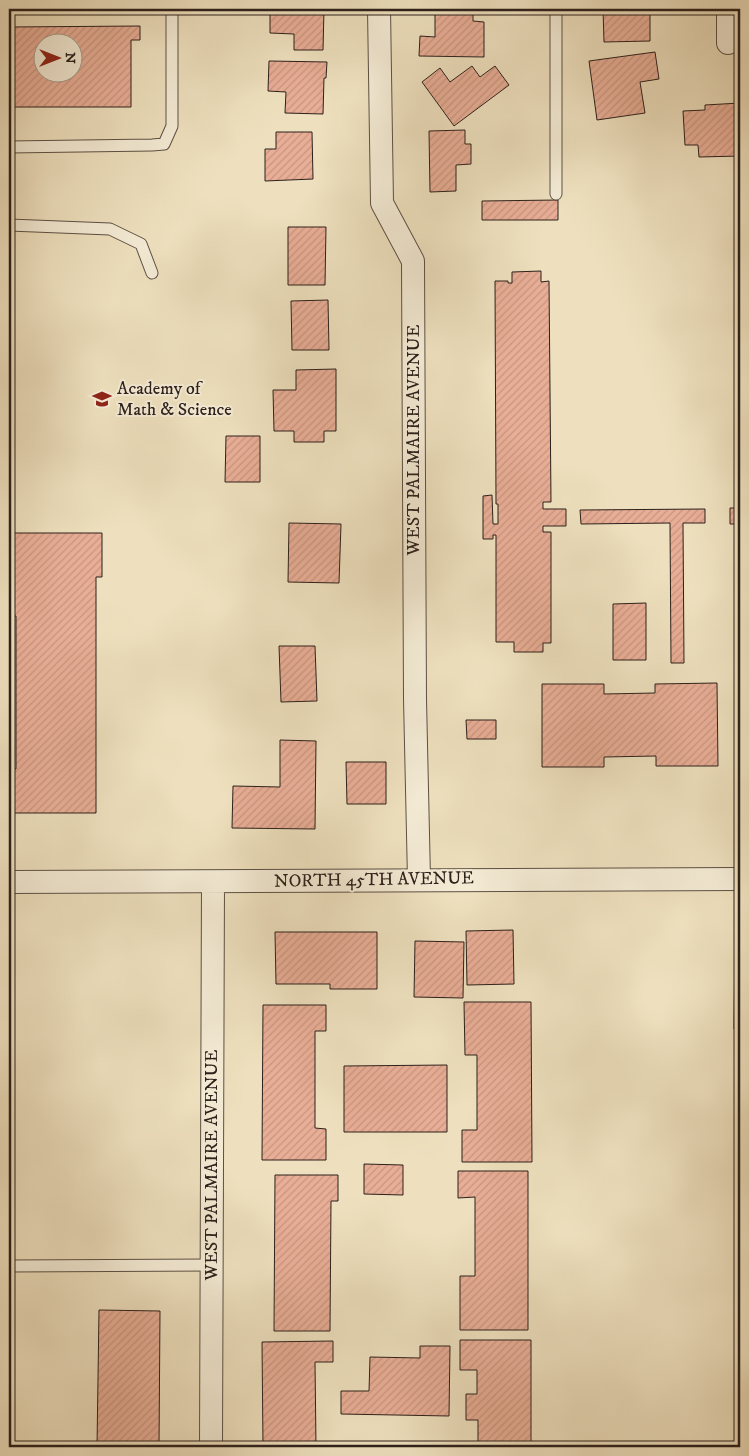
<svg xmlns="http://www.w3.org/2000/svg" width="749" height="1456" font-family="'IM FELL DW Pica',serif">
	<defs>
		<pattern id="building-hatch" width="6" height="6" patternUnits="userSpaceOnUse" patternTransform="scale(1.25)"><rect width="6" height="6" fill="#e9ae96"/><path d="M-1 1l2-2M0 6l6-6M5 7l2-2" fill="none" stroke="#c89581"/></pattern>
	</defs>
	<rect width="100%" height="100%" fill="#eee0be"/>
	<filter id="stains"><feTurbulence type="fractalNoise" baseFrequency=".004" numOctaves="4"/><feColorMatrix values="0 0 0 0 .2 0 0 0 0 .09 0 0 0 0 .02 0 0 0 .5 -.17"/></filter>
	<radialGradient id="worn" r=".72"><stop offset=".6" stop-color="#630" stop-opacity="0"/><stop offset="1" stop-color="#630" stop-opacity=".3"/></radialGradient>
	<path fill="url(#building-hatch)" stroke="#2c201b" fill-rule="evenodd" d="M270,9H324L323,50H294V34L270,33Z
		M435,9H473V21L484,22V57L419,56L420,36L435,37Z
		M603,9H650V41L604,42Z
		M140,26V40H131V107H9V27ZM42,42H72V72H42Z
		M655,52L659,79L640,82L645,113L597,120L589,61Z
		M269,61L327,62L326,78H324L323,114L285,113L286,92L268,91Z
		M472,66L480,77L495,66L509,85L454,126L422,82L440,68L450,82Z
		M740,103V156L699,157L698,145H685L683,111L705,110V105Z
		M465,130V144H471V164L456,165V191L430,192L429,131Z
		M276,132H312L313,179L265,181V149H276Z
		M558,200V220H482V201Z
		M288,227H326L325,285H288Z
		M541,271V282L549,281L551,502H543V509H566V526H543V532H551V643H543V652H514V642H496V535H493V539H483V496L492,495L493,524H498V504H496L495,281H508V283H512V272Z
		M328,300L329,350H292L291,301Z
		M336,369V431H324V442H294V431H274L273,390H296V370Z
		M226,436H260V482H225Z
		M730,508H740V524H730Z
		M705,509V523H683L684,663H671L670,523L581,524L580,510Z
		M289,523L341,524L339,583L288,582Z
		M9,533H102V577H96V813H10V769H16V616H9Z
		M646,603V660H613V604Z
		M279,646H315L317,701L281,702Z
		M717,683L718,766H656V756L604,757V767H542V684H604V694L655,693V684Z
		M466,720H496V739H467Z
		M280,740L316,741L315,829L232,828L233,786L280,787Z
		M346,762H386V804H347Z
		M513,930L514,984L467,985L466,931Z
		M275,932H377V989H330V984H276Z
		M735,938H740V1029H734Z
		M415,941L464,942L463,998L414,997Z
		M464,1002H531L532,1162H462V1130H477V1055H465Z
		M263,1005H326V1031H315V1128L326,1129V1160H262Z
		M447,1065V1132H344V1066Z
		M364,1164L403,1165V1195L364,1194Z
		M458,1171H528V1330H460V1276H475V1197L458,1198Z
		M275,1175H338V1201H331L330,1331H274Z
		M99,1310L160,1311L159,1447H97Z
		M460,1340H531V1447H478V1420H466V1394H477V1370H460Z
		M333,1341V1362H315L316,1447H263L262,1342Z
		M420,1346H450L449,1416L341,1414V1391H369L370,1357L420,1358Z
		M354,1446L408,1447H354Z"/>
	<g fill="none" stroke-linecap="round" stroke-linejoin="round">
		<g stroke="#5c5044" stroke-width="13">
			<path id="lane" d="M556,9V194
				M9,147L152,145L164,144L172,126V9
				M9,225L110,229L141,244L152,273
				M9,1266L211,1265"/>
		</g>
		<g stroke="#5c5044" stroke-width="24">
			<path id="street" d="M379,9L382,203L413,261L415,699L419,879
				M728,43V9
				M9,882L740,879
				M211,1447L213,882"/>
		</g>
		<use href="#lane" stroke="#f4ebd5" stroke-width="11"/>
		<use href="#street" stroke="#f4ebd5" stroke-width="22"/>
	</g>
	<defs>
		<g id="school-bare" transform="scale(1.5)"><path d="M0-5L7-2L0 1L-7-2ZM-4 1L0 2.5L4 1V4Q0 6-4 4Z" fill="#8f2418" stroke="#f4ebd5" stroke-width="2.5" paint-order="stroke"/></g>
	</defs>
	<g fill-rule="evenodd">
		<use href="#school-bare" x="102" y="399"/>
	</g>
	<g text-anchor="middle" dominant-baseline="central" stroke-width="4" stroke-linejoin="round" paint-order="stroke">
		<g font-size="18" fill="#2c201b" stroke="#f4ebd5" text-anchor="start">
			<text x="117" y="389">Academy of<tspan x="117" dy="21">Math &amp; Science</tspan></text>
		</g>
		<g font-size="18" fill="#2c201b" stroke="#f4ebd5">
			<text transform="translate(414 440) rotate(-90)">WEST PALMAIRE AVENUE</text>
			<text transform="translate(374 880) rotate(-1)">NORTH 45TH AVENUE</text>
			<text transform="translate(212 1165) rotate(-90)">WEST PALMAIRE AVENUE</text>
		</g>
	</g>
	<rect width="749" height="1456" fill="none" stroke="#eee0be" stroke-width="30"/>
	<rect x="10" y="10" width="729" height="1436" fill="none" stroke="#2c201b" stroke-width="2.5"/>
	<rect x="15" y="15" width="719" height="1426" fill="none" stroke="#2c201b"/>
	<g transform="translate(58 58) rotate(90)"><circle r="24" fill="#f4ebd5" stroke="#a49a8b"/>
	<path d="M0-4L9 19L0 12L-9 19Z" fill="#8f2418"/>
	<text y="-8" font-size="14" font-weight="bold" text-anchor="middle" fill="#2c201b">N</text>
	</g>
	<rect width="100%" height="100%" filter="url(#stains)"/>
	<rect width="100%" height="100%" fill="url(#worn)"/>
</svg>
